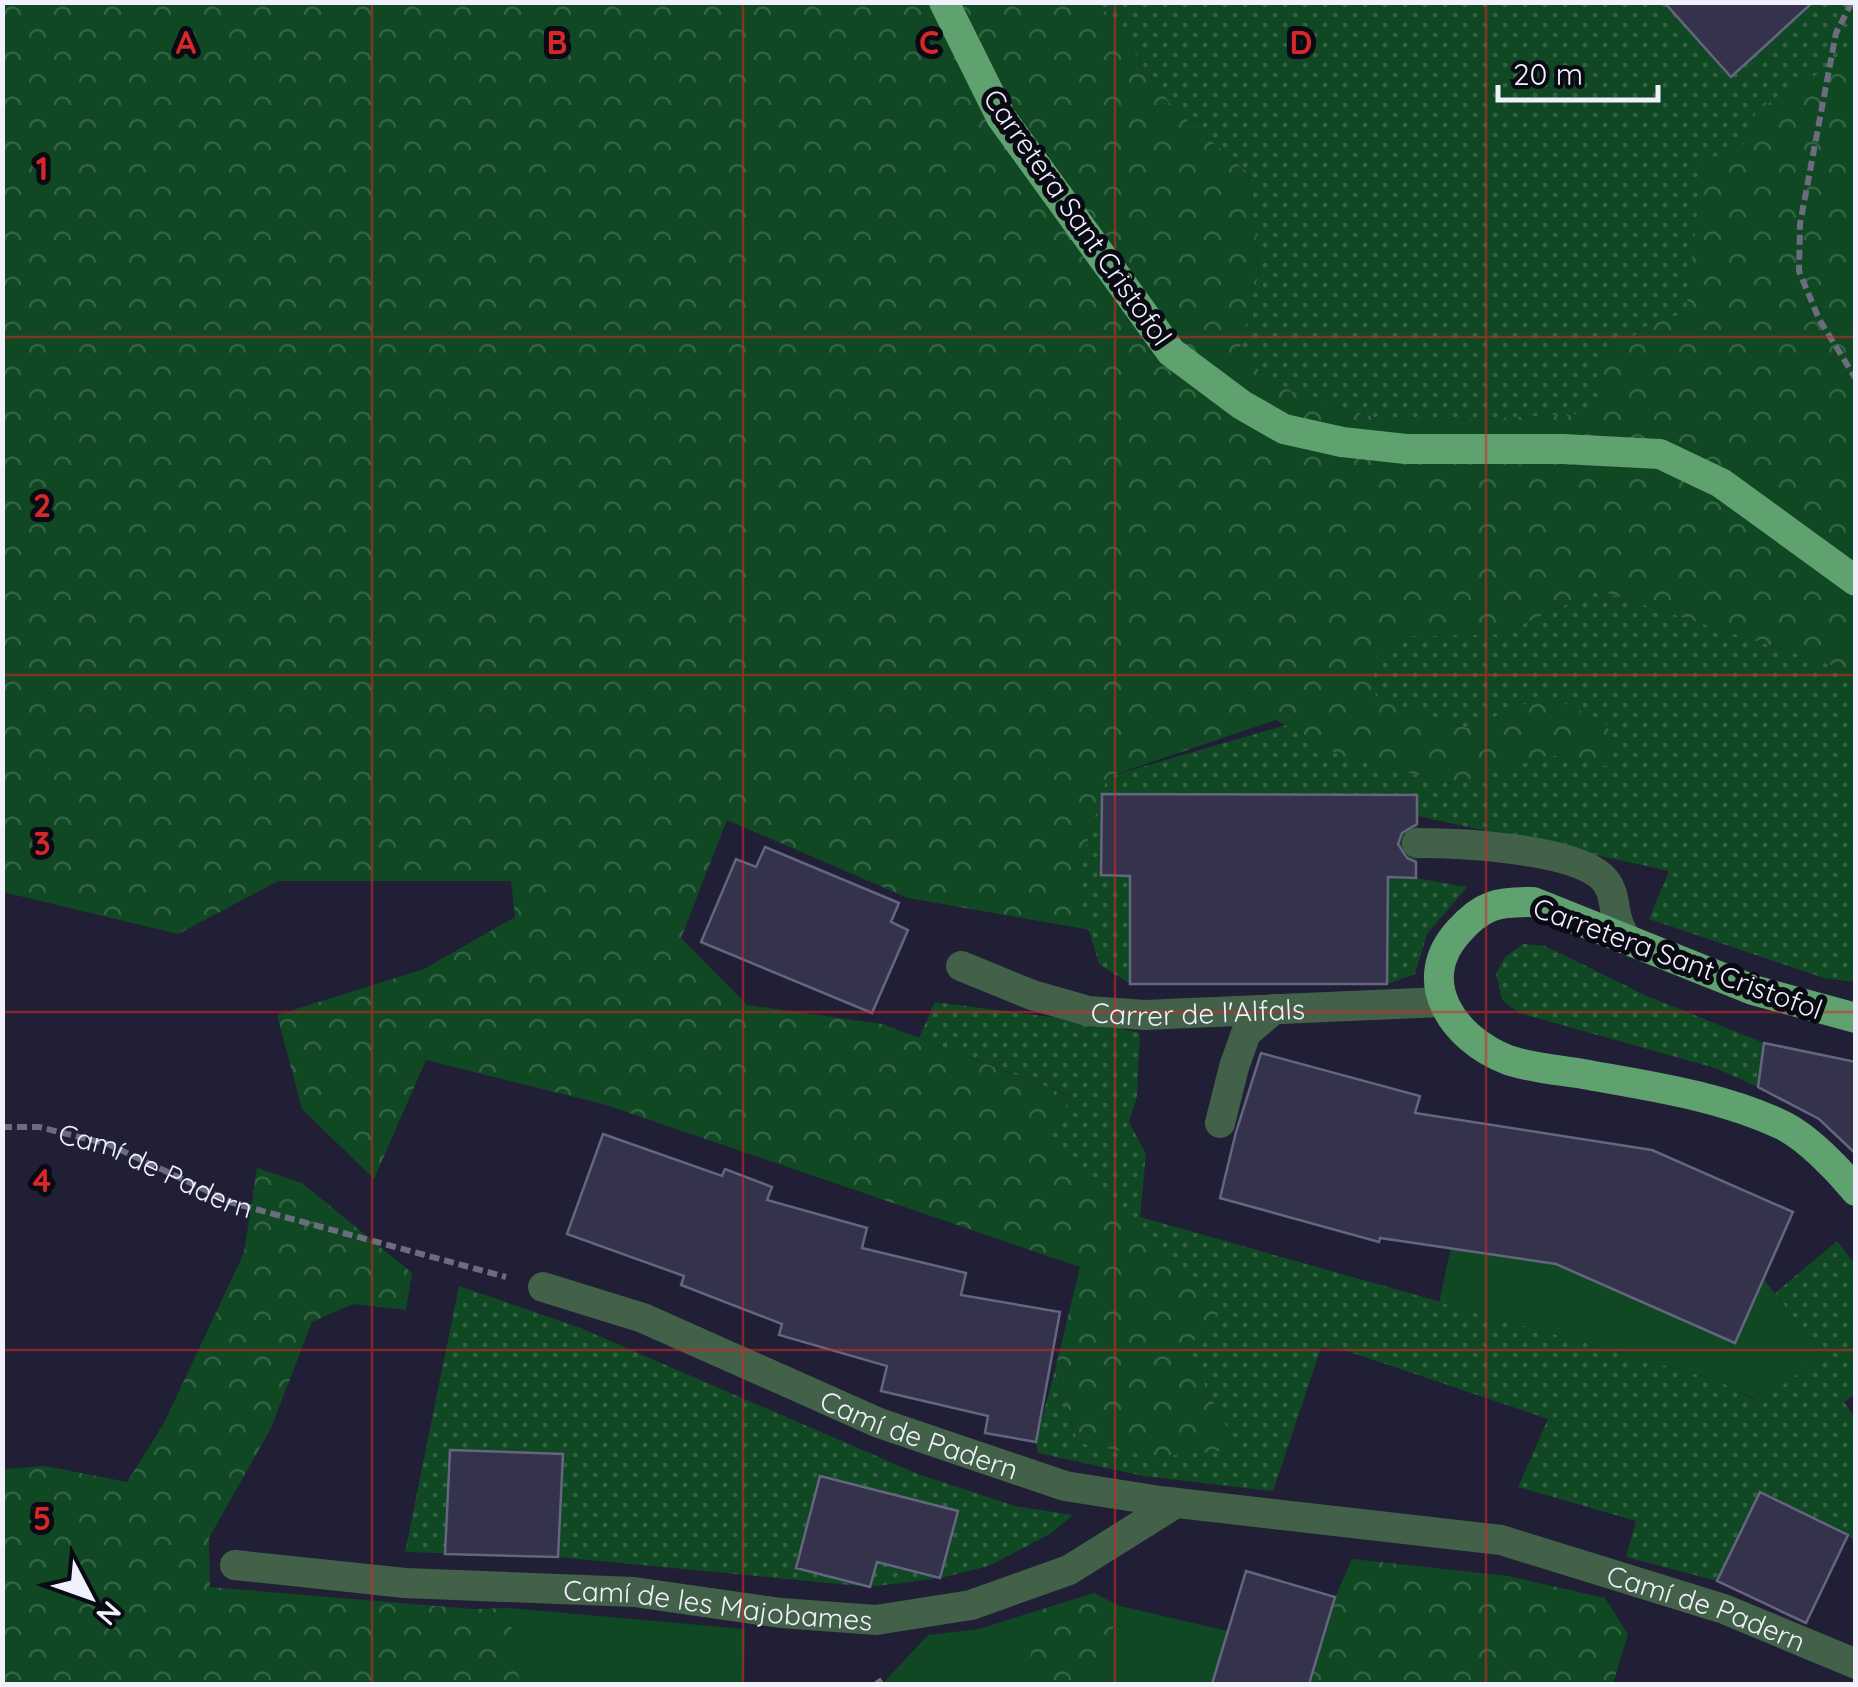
<svg xmlns="http://www.w3.org/2000/svg" width="1858" height="1687" font-family="Quicksand,sans-serif">
	<defs>
		<pattern id="grass-dots" width="8" height="8" patternUnits="userSpaceOnUse" patternTransform="scale(2.5)"><rect width="8" height="8" fill="#0f4823"/><path d="M2 2h.1M6 6h.1" fill="none" stroke="#326344" stroke-width="1.8" stroke-linecap="round"/></pattern>
		<pattern id="forest-crowns" width="20" height="18" patternUnits="userSpaceOnUse" patternTransform="scale(2.5)"><rect width="20" height="18" fill="#0f4823"/><path d="M2 6a3 3 0 1 1 6 0M12 15a3 3 0 1 1 6 0" fill="none" stroke="#326344"/></pattern>
	</defs>
	<rect width="100%" height="100%" fill="#201f35"/>
	<path fill="url(#grass-dots)" d="M1100,3H1664L1731,76L1813,3H1855V219L1696,244L1686,313L1649,324L1600,413L1394,423L1299,396L1238,356L1259,271L1249,174L1173,108Z
		M1598,590L1850,671L1855,665V982L1824,978L1649,919L1669,871L1418,816L1416,878L1467,887L1427,934L1415,974L1387,984H1130L1099,964L1075,883L1107,777L1286,725L1339,755L1452,784L1550,755L1548,695L1468,728L1375,699L1373,658L1402,636L1501,634Z
		M1523,944L1545,946L1647,996L1764,1043L1758,1087L1715,1068L1519,1013L1502,1000L1496,974L1505,957Z
		M935,1002L1090,1022L1140,1033L1137,1096L1129,1122L1146,1154L1140,1217L1717,1380L1754,1400L1821,1354L1775,1293L1837,1241L1855,1264V1394L1844,1402L1855,1417V1542L1848,1535L1761,1492L1717,1581L1626,1557L1636,1521L1518,1487L1548,1419L1344,1350L1321,1348L1273,1491L1144,1476L1038,1453L1036,1442L1055,1370L1078,1443L1238,1449L1186,1350L1218,1312L1044,1135L1071,1096L919,1038Z
		M459,1286L578,1327L918,1474L1015,1506L1073,1515L1050,1534L989,1566L940,1578L870,1587L558,1557L405,1552Z"/>
	<path fill="url(#forest-crowns)" d="M3,3H1100L1173,108L1249,174L1259,271L1238,356L1299,396L1394,423L1599,413L1603,359L1649,324L1686,313L1703,161L1743,146L1757,110L1855,52L1856,665L1850,671L1598,590L1501,634L1402,637L1373,659L1376,699L1467,728L1547,695L1607,724L1616,768L1550,755L1453,784L1339,755L1276,720L1107,777L1075,883L1091,930L908,898L727,820L681,938L747,1005L883,1024L1072,1097L1045,1135L1219,1312L1186,1350L1238,1449L1156,1457L1078,1443L1055,1370L1080,1267L603,1104L426,1060L374,1179L302,1109L277,1015L424,969L515,917L511,881H278L178,934L3,892Z
		M257,1168L302,1183L412,1273L406,1310L353,1304L312,1322L271,1428L209,1538L210,1587L473,1609L509,1608L520,1684H3V1469L45,1466L127,1482L164,1423L244,1253Z
		M1352,1559L1508,1576L1605,1598L1628,1634L1613,1684H1309L1335,1597Z
		M1094,1593L1120,1606L1097,1684H1026L1025,1641L1033,1612Z"/>
	<path fill="#0f4823" d="M1451,1247L1584,1268L1597,1283L1734,1343L1763,1278L1822,1354L1761,1403L1717,1380L1439,1302Z
		M1120,1606L1228,1631L1212,1684H1097Z
		M509,1608L745,1629L743,1684H520Z
		M1033,1612L1029,1684H882L928,1635L979,1629Z"/>
	<path fill="#34334b" stroke="#656580" stroke-width="2.5" d="M1664,2H1813L1731,77Z
		M1102,794L1417,795V824L1402,833L1398,844L1407,858L1416,862V878L1388,877L1387,984H1130V876L1101,875Z
		M765,847L899,903L891,922L908,930L872,1013L701,942L736,859L756,867Z
		M1764,1043L1856,1062V1154L1819,1119L1758,1087Z
		M1261,1053L1420,1096L1415,1113L1652,1150L1793,1212L1735,1343L1556,1264L1380,1238L1379,1242L1220,1198L1236,1132Z
		M603,1134L722,1176L725,1169L772,1187L767,1200L867,1228L862,1248L966,1273L961,1295L1060,1312L1036,1442L985,1433L988,1416L881,1391L887,1366L779,1335L782,1324L681,1285L684,1276L567,1234Z
		M450,1450L563,1454L558,1557L445,1554Z
		M820,1476L958,1511L940,1578L877,1562L870,1587L796,1568Z
		M1760,1492L1848,1535L1806,1623L1717,1581Z
		M1246,1571L1335,1597L1309,1684H1212Z"/>
	<g fill="none" stroke-linecap="round" stroke-linejoin="round">
		<g stroke="#6c6c7e" stroke-width="6" stroke-dasharray="10 5" stroke-linecap="butt">
			<path d="M1852,2L1836,33L1800,224L1799,271L1819,319L1856,379"/>
			<path id="s1" d="M2,1127H39L108,1144L233,1203L506,1277"/>
			<path d="M876,1684L882,1680"/>
		</g>
		<g stroke="#436149" stroke-width="30">
			<path d="M1417,843C1459,843 1570,848 1602,877C1620,894 1609,918 1628,940"/>
			<path id="s2" d="M961,966L1032,995L1088,1011L1145,1015L1441,1002"/>
			<path d="M1220,1123L1234,1067L1246,1033L1274,1009"/>
			<path id="s3" d="M543,1287L643,1318L879,1423L1065,1486L1160,1501L1501,1540L1724,1609L1856,1664"/>
			<path id="s4" d="M235,1565L405,1583L634,1592L781,1613L876,1620L971,1605L1069,1570L1176,1503"/>
		</g>
		<path stroke="#5fa16f" stroke-width="30" d="M944,2L1001,117L1171,352L1242,405L1284,429L1342,442L1406,449H1563L1660,454L1721,483L1856,581
			M1856,1018L1753,990L1533,902C1498,902 1483,904 1459,931C1413,981 1453,1039 1508,1060C1531,1068 1559,1070 1583,1074C1649,1086 1721,1096 1782,1125C1807,1137 1838,1169 1856,1191"/>
	</g>
	<path fill="none" stroke="#d62828" stroke-width="2.5" stroke-opacity="0.55" d="M372,2V1684M743,2V1684M1115,2V1684M1486,2V1684M2,337H1856M2,675H1856M2,1012H1856M2,1350H1856"/>
	<g text-anchor="middle" dominant-baseline="central" stroke-width="10" stroke-linejoin="round" paint-order="stroke">
		<g font-size="28" fill="#f0f1fd" stroke="#0a0a14">
			<text transform="translate(1078 217) rotate(55)">Carretera Sant Cristofol</text>
			<text transform="translate(1678 958) rotate(20)">Carretera Sant Cristofol</text>
			<text stroke="none"><textPath href="#s2" startOffset="245">Carrer de l'Alfals</textPath></text>
			<text stroke="none"><textPath href="#s1" startOffset="162">Camí de Padern</textPath></text>
			<text stroke="none"><textPath href="#s3" startOffset="405">Camí de Padern</textPath></text>
			<text stroke="none"><textPath href="#s4" startOffset="485">Camí de les Majobames</textPath></text>
			<text stroke="none"><textPath href="#s3" startOffset="1215">Camí de Padern</textPath></text>
		</g>
	</g>
	<g font-size="32" text-anchor="middle" font-weight="bold" fill="#d62828" stroke="#0a0a14" stroke-width="10" stroke-linejoin="round" paint-order="stroke">
		<text x="186" y="54">A</text>
		<text x="557" y="54">B</text>
		<text x="929" y="54">C</text>
		<text x="1301" y="54">D</text>
		<text x="42" y="180">1</text>
		<text x="42" y="517">2</text>
		<text x="42" y="855">3</text>
		<text x="42" y="1192">4</text>
		<text x="42" y="1530">5</text>
	</g>
	<rect width="1858" height="1687" fill="none" stroke="#f0f1fd" stroke-width="10"/>
	<g transform="translate(90 1597) rotate(131)" stroke="#0a0a14" stroke-width="8" paint-order="stroke">
	<path d="M0-8L18 38L0 25L-18 38Z" fill="#f0f1fd"/>
	<text y="-15" font-size="28" font-weight="bold" text-anchor="middle" fill="#f0f1fd">N</text>
	</g>
	<path d="M1498 85v15h160v-15" fill="none" stroke="#f0f1fd" stroke-width="5"/>
	<text x="1513" y="85" font-size="30" fill="#f0f1fd" stroke="#0a0a14" stroke-width="8" paint-order="stroke">20 m</text>
</svg>
